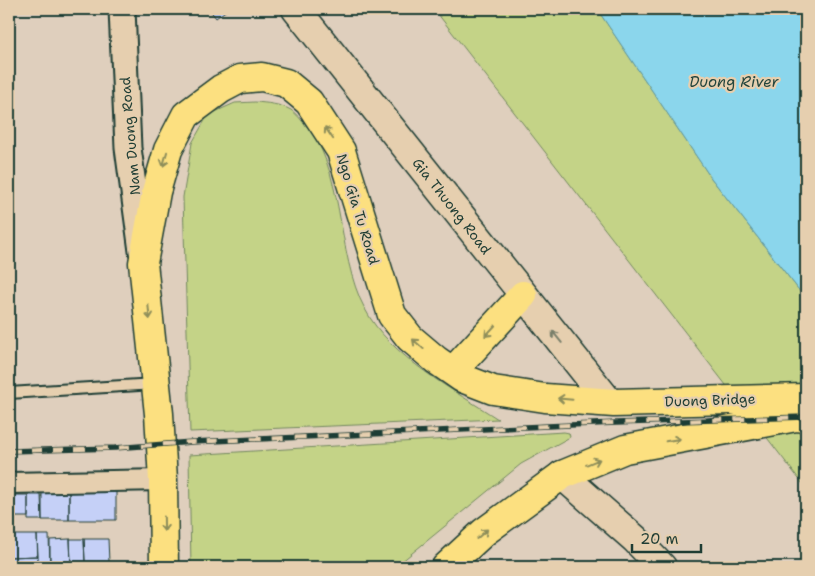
<svg xmlns="http://www.w3.org/2000/svg" width="815" height="576" font-family="'Shantell Sans',sans-serif">
	<rect width="100%" height="100%" fill="#dfcfbd"/>
	<filter id="ink" filterUnits="userSpaceOnUse"><feTurbulence type="fractalNoise" baseFrequency=".02" numOctaves="2"/><feDisplacementMap in="SourceGraphic" scale="10" xChannelSelector="R" yChannelSelector="G"/><feConvolveMatrix kernelMatrix="1 2 1 2 8 2 1 2 1" color-interpolation-filters="sRGB"/></filter>
	<g filter="url(#ink)">
		<path fill="#c4d387" stroke="#72885e" d="M434,9H597L711,178L806,299V488Z
			M255,102C267,103 280,104 291,110C295,113 299,117 302,121C346,165 335,254 365,309C389,356 455,391 498,419L190,432L183,197L192,143L208,115L235,103Z
			M564,432L569,433L570,437L521,464L395,567H191L189,455Z"/>
		<path fill="#8bd6ec" stroke="#6099a2" d="M597,9H806V299L711,178Z"/>
		<path fill="#c5d0f7" stroke="#1f3d34" d="M209,9H228L216,18Z
			M69,488H116V520H69Z
			M42,489H69V520H42Z
			M9,495H12V511L9,510Z
			M12,495H28V517H12Z
			M28,495H41L42,520H28Z
			M9,535H37L38,556L9,557Z
			M37,535H49L50,567H38Z
			M70,539H84L85,562H71Z
			M70,539L71,565H50V540Z
			M84,539H108L109,562H85Z
			M38,556V567H9V557Z"/>
		<g fill="none" stroke-linecap="round" stroke-linejoin="round">
			<g stroke="#1f3d34" stroke-width="14">
				<path id="service" d="M9,393L155,384"/>
			</g>
			<g stroke="#1f3d34" stroke-width="24">
				<path id="minor" d="M9,483L163,480"/>
			</g>
			<g stroke="#1f3d34" stroke-width="29">
				<path id="tertiary" d="M122,9L128,148L142,251"/>
			</g>
			<g stroke="#1f3d34" stroke-width="31">
				<path id="secondary" d="M296,9L609,402
					M562,475L635,539L662,567"/>
			</g>
			<g stroke="#1f3d34" stroke-width="31">
				<path id="primary" d="M453,371L523,295
					M164,567L163,480L159,414L143,263L156,192L168,150L186,115L221,89L240,79L262,77L286,83L309,102L341,151L392,315L410,338L436,360L462,378L493,390L545,398L614,403L806,398
					M446,567L484,532L562,475L625,449L796,417L806,418"/>
			</g>
			<use href="#service" stroke="#e6cfaf" stroke-width="10"/>
			<use href="#minor" stroke="#e6cfaf" stroke-width="20"/>
			<use href="#tertiary" stroke="#e6cfaf" stroke-width="25"/>
			<use href="#secondary" stroke="#e6cfaf" stroke-width="28"/>
			<use href="#primary" stroke="#fce080" stroke-width="28"/>
			<g stroke="#1f3d34" stroke-width="5.5">
				<path id="rail" d="M9,451L115,448L192,442L616,423L806,417"/>
			</g>
			<use href="#rail" stroke="#e6cfaf" stroke-width="4" stroke-dasharray="11" stroke-linecap="butt"/>
		</g>
		<defs><path id="oneway-shaft" d="M-6 0H5M1.5-3L5.5 0L1.5 3" fill="none" stroke-width="1.6" stroke-linecap="round" stroke-linejoin="round" transform="scale(1.25)"/></defs>
		<g stroke="#8e8e5a">
			<use href="#oneway-shaft" transform="translate(329 133) rotate(-124)"/>
			<use href="#oneway-shaft" transform="translate(165 159) rotate(106)"/>
			<use href="#oneway-shaft" transform="translate(149 312) rotate(84)"/>
			<use href="#oneway-shaft" transform="translate(490 331) rotate(133)"/>
			<use href="#oneway-shaft" transform="translate(418 344) rotate(-138)"/>
			<use href="#oneway-shaft" transform="translate(565 399) rotate(-175)"/>
			<use href="#oneway-shaft" transform="translate(673 440) rotate(-10)"/>
			<use href="#oneway-shaft" transform="translate(593 462) rotate(-22)"/>
			<use href="#oneway-shaft" transform="translate(164 524) rotate(89)"/>
			<use href="#oneway-shaft" transform="translate(482 534) rotate(-41)"/>
		</g>
		<use stroke="#797f6b" href="#oneway-shaft" transform="translate(557 337) rotate(-129)"/>
	</g>
	<g text-anchor="middle" dominant-baseline="central" stroke-width="4.5" stroke-linejoin="round" paint-order="stroke">
		<g font-size="14" fill="#1f3d34" stroke="#e6cfaf">
			<text transform="translate(130 136) rotate(-95)">Nam Duong Road</text>
			<text transform="translate(452 206) rotate(52)">Gia Thuong Road</text>
			<text transform="translate(358 209) rotate(73)">Ngo Gia Tu Road</text>
			<text transform="translate(710 400) rotate(-2)">Duong Bridge</text>
		</g>
		<g font-size="15" font-style="italic" fill="#24453d" stroke="#e6cfaf">
			<text x="734" y="82">Duong River</text>
		</g>
	</g>
	<rect width="815" height="576" fill="none" stroke="#e6cfaf" stroke-width="30"/>
	<rect x="15" y="15" width="785" height="546" fill="none" stroke="#1f3d34" stroke-width="2" filter="url(#ink)"/>
	<path d="M632 544v8h69v-8" fill="none" stroke="#1f3d34" stroke-width="2.5"/>
	<text x="640" y="544" font-size="15" fill="#1f3d34" stroke="#e6cfaf" stroke-width="4" paint-order="stroke">20 m</text>
</svg>
